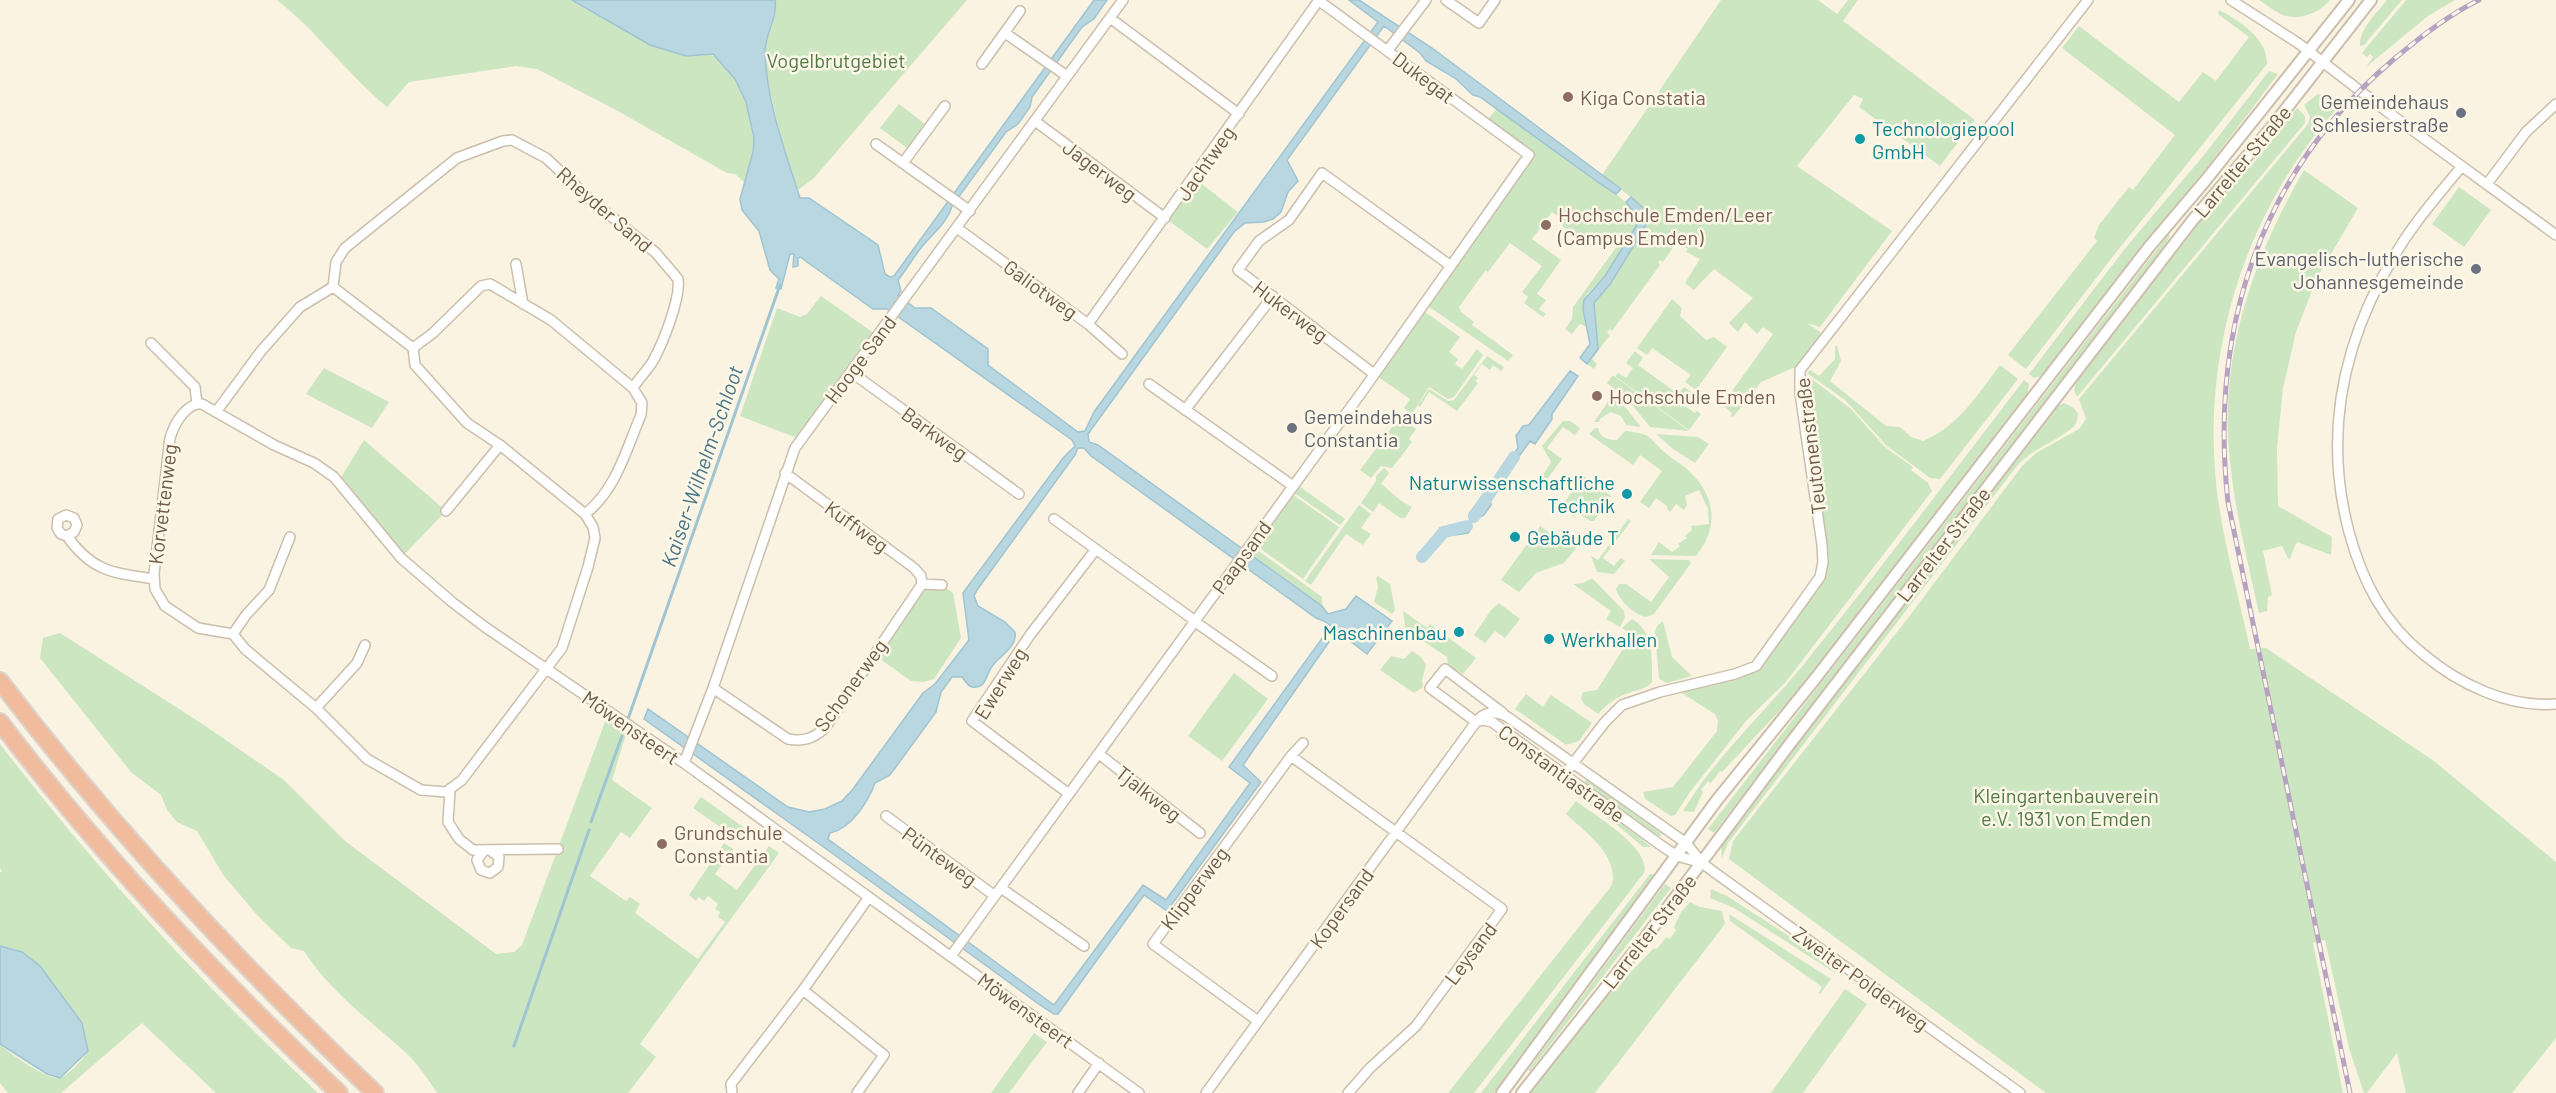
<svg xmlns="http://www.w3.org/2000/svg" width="2556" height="1093" font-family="Barlow,sans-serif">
	<rect width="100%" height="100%" fill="#faf3e2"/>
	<path fill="#cce6c2" d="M277,0H572L650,45L717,56C749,92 764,135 744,182L735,174L727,173L616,110L537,69L516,66L409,82L387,107C347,74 317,31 277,0Z
		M775,0H967L814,178L798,190L783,146L766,74L765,46L774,20Z
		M1721,0H1818L1837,14L1848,0H1858L1843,21L1975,120L1940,166L1859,107L1863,99L1854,95L1797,166L1892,231L1820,327L1807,323L1826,336L1800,370L1851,409L1885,447L1913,467L1911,470L1928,483L1932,491L1785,683L1746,721L1690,792L1675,815L1671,816L1645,799L1643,792L1673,787L1717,731L1718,721L1715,714L1680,692L1681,687L1749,670L1823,569L1797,369L1793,368L1761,382L1733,417L1731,416L1732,413L1722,405L1773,334L1763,327L1757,334L1745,322L1738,332L1729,323L1753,298L1714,269L1694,290L1685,283L1700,259L1686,252L1688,249L1677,242L1663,262L1660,260L1658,263L1660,265L1612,331L1610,329L1607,332L1610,335L1592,359L1597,364L1594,369L1587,364L1598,348L1594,303L1611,283L1649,220L1646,209L1602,175Z
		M2259,0H2330C2320,13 2299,21 2283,15C2275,12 2267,5 2259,0Z
		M2387,0H2402L2364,45L2360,46C2359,29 2377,13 2387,0Z
		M2406,0H2455L2428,16L2366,67L2373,57L2370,54L2367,57L2362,53Z
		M2219,10C2240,21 2268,39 2267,64L2114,255L2026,369L2008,355L2097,241L2094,237L2099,225L2129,187L2133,190L2175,135L2062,48L2079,26L2179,102L2203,72L2216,81L2249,37L2218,14Z
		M2269,71L2278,74C2202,177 2120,275 2042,376L2034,378L2029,374L2127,246L2204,155Z
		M2318,94L2337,98L2341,104C2251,203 2205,336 2215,471C2219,528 2238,592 2250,649L2266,648L2434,761L2556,862V1038L2512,1093H2406L2397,1053L2367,1093H2364L2349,1048L2325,940L2313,943L2343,1093H2046L1729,859L1733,841L1908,618L2022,466L2036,453L2079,429L2086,419L2079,399L2308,124L2310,117L2304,105Z
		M899,104L925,124L907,148L880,128Z
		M1497,108L1621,198C1629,206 1640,214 1637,226L1605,276L1587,294L1583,309L1587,327L1580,324L1572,334L1565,329L1572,319L1573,307L1620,242L1607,233L1597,247L1562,226L1565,221L1552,212L1532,239L1561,260L1537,294L1546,300L1539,309L1546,314L1543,317L1524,303L1528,297L1522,292L1542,266L1510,243L1488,272L1486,270L1459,307L1461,312L1474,322L1472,325L1513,355L1508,361L1425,304L1529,156L1485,123Z
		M2297,108L2305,116V123L2077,397L2074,390L2076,382L2211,208L2258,158Z
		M2304,170L2358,208L2317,278L2296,332L2283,388L2277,448L2278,506L2332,537L2331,555L2297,542L2289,560L2282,546L2263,551L2272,595L2268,597L2267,611L2259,613C2248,563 2235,512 2230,461C2218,358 2253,258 2304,170Z
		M1194,178L1238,212L1207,249L1165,218Z
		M2459,187L2491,210L2464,247L2432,224Z
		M2169,234L2170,235L2165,245L1714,833L1708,829Z
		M821,296L878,336L800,439L740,416L777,308L800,317L807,314Z
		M1672,299L1682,308L1680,316L1706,340L1714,337L1727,347L1696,390L1685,382L1691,375L1652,348L1647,355L1637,348Z
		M1421,309L1460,337L1449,352L1458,359L1455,364L1462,369L1477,349L1483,355L1454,397L1448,399L1429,387L1412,414L1404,408L1410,399L1374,374Z
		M1835,346H1837L1841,361L1830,381L1886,426L1900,427L1911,437L1923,441C1959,426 1977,395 2000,365L2018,379L1940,479L1930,478L1887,446L1845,400L1807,373L1810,370L1819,376L1835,359Z
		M1635,351L1643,358L1638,365L1678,394L1684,387L1693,393L1685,406L1695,413L1697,411L1701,414L1689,430L1615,376L1618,373L1626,378L1633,368L1626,363Z
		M1487,356L1504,367L1501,371L1493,365L1490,370L1482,364L1474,375L1478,378L1475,381L1478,383L1457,411L1429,392L1420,407L1418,405L1429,389L1448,401L1454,400Z
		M324,368L389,402L372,428L306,394Z
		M1612,376H1614L1689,431L1650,427L1629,401L1607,383Z
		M2024,380L2029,384L2027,396L1800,689L1722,772L1720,771L1711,783L1708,781L1701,790L1703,792L1694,812L1683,811C1716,756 1764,713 1804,664C1879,571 1951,475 2024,380Z
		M1612,396L1626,408L1641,427L1626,425L1621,416L1611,412L1601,418L1599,422H1594Z
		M2064,403L2074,408L2078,414C2077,420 2077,424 2072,428C2054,443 2033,448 2016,467L1728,843L1722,858L1721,847L1727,836L2057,406Z
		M1399,418L1416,429L1409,439L1412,442L1392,468L1381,466L1371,478L1360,470Z
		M1563,421H1570L1580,428L1575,435L1563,427L1547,448L1562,459L1545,482L1547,484L1543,489L1542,477L1551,462L1542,446Z
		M1595,428H1598C1600,438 1608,440 1617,440L1625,431C1655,434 1647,438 1668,455C1675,461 1684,465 1690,472C1716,497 1719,528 1696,556L1651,555L1659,542L1672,552L1680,546L1678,544L1687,538L1685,536L1692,530L1691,526L1709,524L1708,509L1699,490L1685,496L1687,505L1684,510L1676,504L1670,512L1667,509L1668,507L1656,498L1649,508L1640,502L1662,471L1640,455L1633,465L1589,434Z
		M1656,434L1698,437L1709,444L1695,463L1673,449Z
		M364,440L446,511L401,558L338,482Z
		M1384,468L1389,473L1381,484C1392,492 1399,501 1412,507L1405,518H1400L1379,503L1373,512L1361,503L1376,481V476Z
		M1584,476L1611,496L1594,521H1590L1578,513L1574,517L1558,506L1560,503L1563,504Z
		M1295,483L1345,519L1340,525L1290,490Z
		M1289,492L1339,527L1303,579L1251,542Z
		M1359,505L1371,514L1361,528L1371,534L1363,545L1346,534L1311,585L1305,581Z
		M1628,519L1631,521L1603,558L1614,566L1621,558L1625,561L1614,574L1597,572L1591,556L1598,560Z
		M1540,526L1558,539L1562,535L1578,546L1564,563L1536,573L1519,592L1501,580Z
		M1249,544L1322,597V606L1245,550Z
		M1649,559L1689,560L1691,563L1654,614L1646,617C1634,615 1619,600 1616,589L1619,584H1626L1651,602L1669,577Z
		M1378,576L1390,584L1395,610L1392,614L1374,602L1378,587L1376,578Z
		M1592,578L1624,611L1625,617L1620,627L1606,619L1611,611L1573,584L1583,583Z
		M922,584L942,585L953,593L961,638L934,679L924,682L911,681L873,654Z
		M1499,603L1520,619L1505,638L1495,631L1485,643L1474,635L1491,610Z
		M1403,611L1427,628L1430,624L1476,658L1463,674L1448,666L1447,657L1423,641L1406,633Z
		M1632,619C1654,631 1652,660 1652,682C1646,690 1635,690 1626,694C1615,698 1606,705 1598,714L1584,704L1581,698L1583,692L1597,690L1632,635L1622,628Z
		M1663,621L1672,657L1692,676L1667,683L1659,679L1655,632L1657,626Z
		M60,633L198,721L284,780L345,841L496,954L514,952L522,945L605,722L606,709L629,725L612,780L652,808L630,838L621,832L590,876L626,901L630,897L640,904L635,913L698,959L725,922L718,917L720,912L715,909L718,904L708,896L704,901L699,897L696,901L689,895L724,843L733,849L715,874L737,890L769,846L779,853L640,1044L656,1057L628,1093H437C428,1079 418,1064 406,1053C370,1020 331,993 304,951L291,948L257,915L224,876L197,831L177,822L167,810L161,795L131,772L40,658L43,638Z
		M1412,651L1421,657L1426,665L1422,680L1423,687L1414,693L1380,670L1391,656L1404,659Z
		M1234,673L1268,699L1222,761L1188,736Z
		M1526,694L1543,707L1551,695L1592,723L1579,741L1566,745L1515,709Z
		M1499,732L1627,826L1651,847H1643L1617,825L1495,736Z
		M0,744C96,869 203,985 318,1093H216L142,1023L61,1093H8L0,1083V1045C9,1053 45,1078 57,1078C68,1077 84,1059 88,1050L82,1023L40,966L15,949L0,946V873L2,871L0,868Z
		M1586,779L1662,834L1659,837L1585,783Z
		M701,797L753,834L749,841L733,830L730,834L693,808Z
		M1576,801C1594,815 1652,848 1644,873L1474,1093H1448L1612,885C1619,855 1585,832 1566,814Z
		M1650,874H1654L1652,880L1494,1093H1481Z
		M1665,884L1671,888L1530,1071L1528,1070Z
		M1711,889L1727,896L1832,964L1836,969L1835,973L1734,908L1710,898Z
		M1690,902L1700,907L1722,911L1725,924L1595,1093H1530L1595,1009L1654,948L1657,949L1666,937L1670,939L1676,930L1674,927L1681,912Z
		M1729,914L1831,979L1821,993L1818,994L1822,987L1730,921Z
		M1845,989L1867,1004L1803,1093H1771Z
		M1034,1033L1047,1042L1009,1093H991Z"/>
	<path fill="#b8d7e1" stroke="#9fc4d2" stroke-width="1.5" d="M572,0H775C778,19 764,35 765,54C767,103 785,151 800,198H809L878,245L885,274L890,277L894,276L1094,0H1107L1094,19L1082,27L1032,97L1030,107L1018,124L1006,132L952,206C948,220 937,230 927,241C916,252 908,268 898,280L901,291L898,295L915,308H931L988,349V365L1078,432L1085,431L1094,412L1378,22L1349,0H1359L1432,48L1621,189L1616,194L1599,183L1480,97L1473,95L1455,78L1426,61L1420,53L1384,26L1287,160L1298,181L1288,192L1281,212L1273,219L1264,222L1245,223L1234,232L1088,434L1089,442L1098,445L1322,606L1328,614L1346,609L1356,596L1392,621L1367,654L1324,621L1316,618L1091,456L1084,448H1078L1075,455L977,590L974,596L978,606L1005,622L1015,632C1018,648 998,656 991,668C987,674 987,680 982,685C971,691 968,685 962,677H952L941,692L936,712L890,775L875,783C868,802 851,829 830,833L828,839L1054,1005L1143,885L1166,900L1250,783L1229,767L1323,637L1329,642L1243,765L1261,782L1167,911L1144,895L1058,1014H1054L1040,1005L825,848L644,719L648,709L788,807L809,812L825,809L842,801L853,789L923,693L935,684L969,640L963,593L1063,458L1075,446L1072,440L887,309H873L800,257L798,258V266L793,267L794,254H790L781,289L776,288L779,279L770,270L759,231L742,210L740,199L753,152L754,138L746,102L735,79L713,54L686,56L650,45Z
		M1631,197L1649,213V220L1611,283L1594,303L1598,349L1587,364L1580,358L1590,344L1583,309L1584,300L1605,276L1638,223L1636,215L1626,202Z
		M1570,371L1578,376L1552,414V419L1535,444L1530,441L1520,455L1515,452L1518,448L1516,436L1523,426L1529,425Z
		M1493,481L1499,485L1490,497L1491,505L1484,515L1477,519L1469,514Z
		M1463,523L1471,529L1468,533L1441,537L1432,550L1426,546L1440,528Z
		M0,946L22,952L40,966L82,1023L88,1051L60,1078L47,1074L0,1044Z"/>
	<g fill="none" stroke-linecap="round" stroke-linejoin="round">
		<path stroke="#9fc4d2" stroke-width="3" d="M628,719L780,285
			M591,822L622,736
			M514,1046L589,830"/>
		<path stroke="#b8d7e1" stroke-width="12" d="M1474,517L1514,457
			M1422,557L1444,532L1467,526"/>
		<g stroke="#ccbeac" stroke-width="12">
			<path id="minor" d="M1446,0L1479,23L1495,0
				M2231,0L2298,43L2385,110L2556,235
				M1110,18L1239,114
				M1005,33L1067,76
				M1388,50L1426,0
				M982,64L1020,11
				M1035,121L1165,218
				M876,144L970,211
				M903,163L945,106
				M2462,166C2441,192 2418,217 2401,245C2345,333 2322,430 2349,532C2362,580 2383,622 2423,654C2459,684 2508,708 2556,704
				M2487,184L2526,132L2556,104
				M957,228L1088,324L1122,354
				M516,264L523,304
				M333,287L413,348L415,365L467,423L500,445L585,514
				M1088,324L1319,0
				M151,343L195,387L197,404H202L274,445L314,463L334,477L401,558L452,602L485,627L684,763L1139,1093
				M413,348L433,333L481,286L490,284L551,320L633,388
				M851,372L1019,494
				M1374,374L1238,270L1259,241L1289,220L1322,173L1451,266
				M1149,384L1293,486
				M197,404C183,408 174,425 170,438L154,574L155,589L165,606L198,628L233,634L245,649L316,708L367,759L421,790L446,792L462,780L562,648L588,567L595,538L593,527L585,514C616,490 626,450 641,415L642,403L633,388C639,378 647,371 653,361C663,343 681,298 678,279L656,253L590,199L546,158L512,140L503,141L457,158L345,248L336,262L333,287L300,307L261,351L216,412
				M1185,410L1273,296
				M785,473L914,568L921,576L922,584
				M446,511L500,445
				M1054,519L1194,620
				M67,536L74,532L77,525L74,518L66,515L58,519L57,528L61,534L67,536C92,572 114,573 154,579
				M1194,621L1272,676
				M233,634L246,615L269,590L290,537
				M713,688L788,739C804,742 814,738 825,728L922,584L942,585
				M316,708L357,663L365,645
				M1476,722L1483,720L1492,722L1662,846L1677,856L1702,863
				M1476,722L1430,688L1445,669L1503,713
				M1099,754L1200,833
				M1291,756L1303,743
				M684,763L713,688L795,448L1123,0
				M1564,775L1605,722L1622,705L1660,692L1735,674L1756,666L1820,577L1823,562L1822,545L1800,393V370L2088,0
				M450,791L448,822L459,839L473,850L558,849
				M1069,794L972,721L1030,635L1096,549
				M886,816L995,896
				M483,852L477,860L481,870L490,873L498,867L499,857L491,851
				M1001,888L1084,946
				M951,956L1364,389L1529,155L1318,0
				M803,990L884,1055L857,1093
				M1258,1021L1153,944L1291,756L1502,909L1416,1026L1370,1068L1348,1093
				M732,1093L731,1084L803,990L869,897
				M1078,1093L1099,1063
				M1206,1093L1476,722C1485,711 1494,711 1506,716L1686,843L1702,863L1714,872L2020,1093"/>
		</g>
		<g stroke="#ccbeac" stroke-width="14">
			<path id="tertiary" d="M1502,1093L1717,800L1815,679L2149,247L2205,181L2349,0
				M1522,1093L1645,938L1789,745L2192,221L2271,128L2371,0"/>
		</g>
		<g stroke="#dad5d0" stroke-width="20">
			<path id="motorway" d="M0,681C113,829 240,965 375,1093
				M0,722C101,855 217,978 339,1093"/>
		</g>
		<use href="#minor" stroke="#fff" stroke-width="9"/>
		<use href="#tertiary" stroke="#fff" stroke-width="10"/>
		<use href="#motorway" stroke="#f0bc9d" stroke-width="16"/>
		<g stroke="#b7a2c2" stroke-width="5">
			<path id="rail" d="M2350,1093L2228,502C2209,330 2259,174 2393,60C2420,37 2448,15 2479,0"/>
		</g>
		<use href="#rail" stroke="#fdf7e7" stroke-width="3" stroke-dasharray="9" stroke-linecap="butt"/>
	</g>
	<g fill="#8d6e63" stroke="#fdf7e7" stroke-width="2">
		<circle cx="1568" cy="97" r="6"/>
		<circle cx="1546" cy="225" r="6"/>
		<circle cx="1597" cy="396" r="6"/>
		<circle cx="662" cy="844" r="6"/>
	</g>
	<g fill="#6b7280" stroke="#fdf7e7" stroke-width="2">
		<circle cx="2461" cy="113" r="6"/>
		<circle cx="2476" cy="269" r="6"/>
		<circle cx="1292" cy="428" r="6"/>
	</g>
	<g fill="#0f9aa8" stroke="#fdf7e7" stroke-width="2">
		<circle cx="1860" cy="139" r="6"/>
		<circle cx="1627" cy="494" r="6"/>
		<circle cx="1515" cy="537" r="6"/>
		<circle cx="1459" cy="632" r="6"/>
		<circle cx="1549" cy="639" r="6"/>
	</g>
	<g text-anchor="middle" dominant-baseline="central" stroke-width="5" stroke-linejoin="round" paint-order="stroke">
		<g font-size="20" fill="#507a46" stroke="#fdf7e7">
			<text x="836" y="60">Vogelbrutgebiet</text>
			<text x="2066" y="795">Kleingartenbauverein<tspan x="2066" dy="23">e.V. 1931 von Emden</tspan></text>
		</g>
		<g font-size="20" fill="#6f5c4a" stroke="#fdf7e7">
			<text transform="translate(1424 77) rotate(37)">Dukegat</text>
			<text transform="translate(2242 161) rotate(-50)">Larrelter Straße</text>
			<text transform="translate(1205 163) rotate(-55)">Jachtweg</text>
			<text transform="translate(1100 170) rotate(37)">Jagerweg</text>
			<text transform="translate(605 209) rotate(41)">Rheyder Sand</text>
			<text transform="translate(1041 289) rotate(36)">Galiotweg</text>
			<text transform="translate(1291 311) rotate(37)">Hukerweg</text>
			<text transform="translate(860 359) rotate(-53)">Hooge Sand</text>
			<text transform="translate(935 433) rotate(36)">Barkweg</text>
			<text transform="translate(1810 446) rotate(-97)">Teutonenstraße</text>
			<text transform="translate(162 504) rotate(-83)">Korvettenweg</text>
			<text transform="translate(857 526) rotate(36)">Kuffweg</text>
			<text transform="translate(1943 544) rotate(-52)">Larrelter Straße</text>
			<text transform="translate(1241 557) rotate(-54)">Paapsand</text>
			<text transform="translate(1000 683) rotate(-58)">Ewerweg</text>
			<text transform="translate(850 685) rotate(-54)">Schonerweg</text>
			<text transform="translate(631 727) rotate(35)">Möwensteert</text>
			<text transform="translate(1562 773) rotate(36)">Constantiastraße</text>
			<text transform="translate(1149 793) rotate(38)">Tjalkweg</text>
			<text transform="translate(940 856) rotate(36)">Pünteweg</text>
			<text transform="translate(1194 888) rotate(-53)">Klipperweg</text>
			<text transform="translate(1341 908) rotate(-54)">Kopersand</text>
			<text transform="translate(1649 931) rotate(-52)">Larrelter Straße</text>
			<text transform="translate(1470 953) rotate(-53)">Leysand</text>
			<text transform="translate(1861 978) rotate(36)">Zweiter Polderweg</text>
			<text transform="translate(1026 1010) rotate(36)">Möwensteert</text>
		</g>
		<g font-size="20" fill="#785e54" stroke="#fdf7e7" text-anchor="start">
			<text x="1580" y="97">Kiga Constatia</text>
			<text x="1558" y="214">Hochschule Emden/Leer<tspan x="1558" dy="23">(Campus Emden)</tspan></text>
			<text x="1609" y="396">Hochschule Emden</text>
			<text x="674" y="832">Grundschule<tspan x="674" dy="23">Constantia</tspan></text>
		</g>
		<g font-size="20" fill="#5b616d" stroke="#fdf7e7" text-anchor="end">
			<text x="2449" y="101">Gemeindehaus<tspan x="2449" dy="23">Schlesierstraße</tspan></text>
			<text x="2464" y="258">Evangelisch-lutherische<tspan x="2464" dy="23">Johannesgemeinde</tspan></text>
			<text x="1304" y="416" text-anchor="start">Gemeindehaus<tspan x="1304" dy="23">Constantia</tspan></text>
		</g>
		<g font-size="20" fill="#0d838f" stroke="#fdf7e7" text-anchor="start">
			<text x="1872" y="128">Technologiepool<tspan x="1872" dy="23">GmbH</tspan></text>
			<text x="1615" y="482" text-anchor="end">Naturwissenschaftliche<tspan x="1615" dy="23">Technik</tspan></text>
			<text x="1527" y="537">Gebäude T</text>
			<text x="1447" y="632" text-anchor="end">Maschinenbau</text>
			<text x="1561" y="639">Werkhallen</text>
		</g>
		<g font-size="21" font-style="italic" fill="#4a7688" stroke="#fdf7e7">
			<text transform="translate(701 466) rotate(-71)">Kaiser-Wilhelm-Schloot</text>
		</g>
	</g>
</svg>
